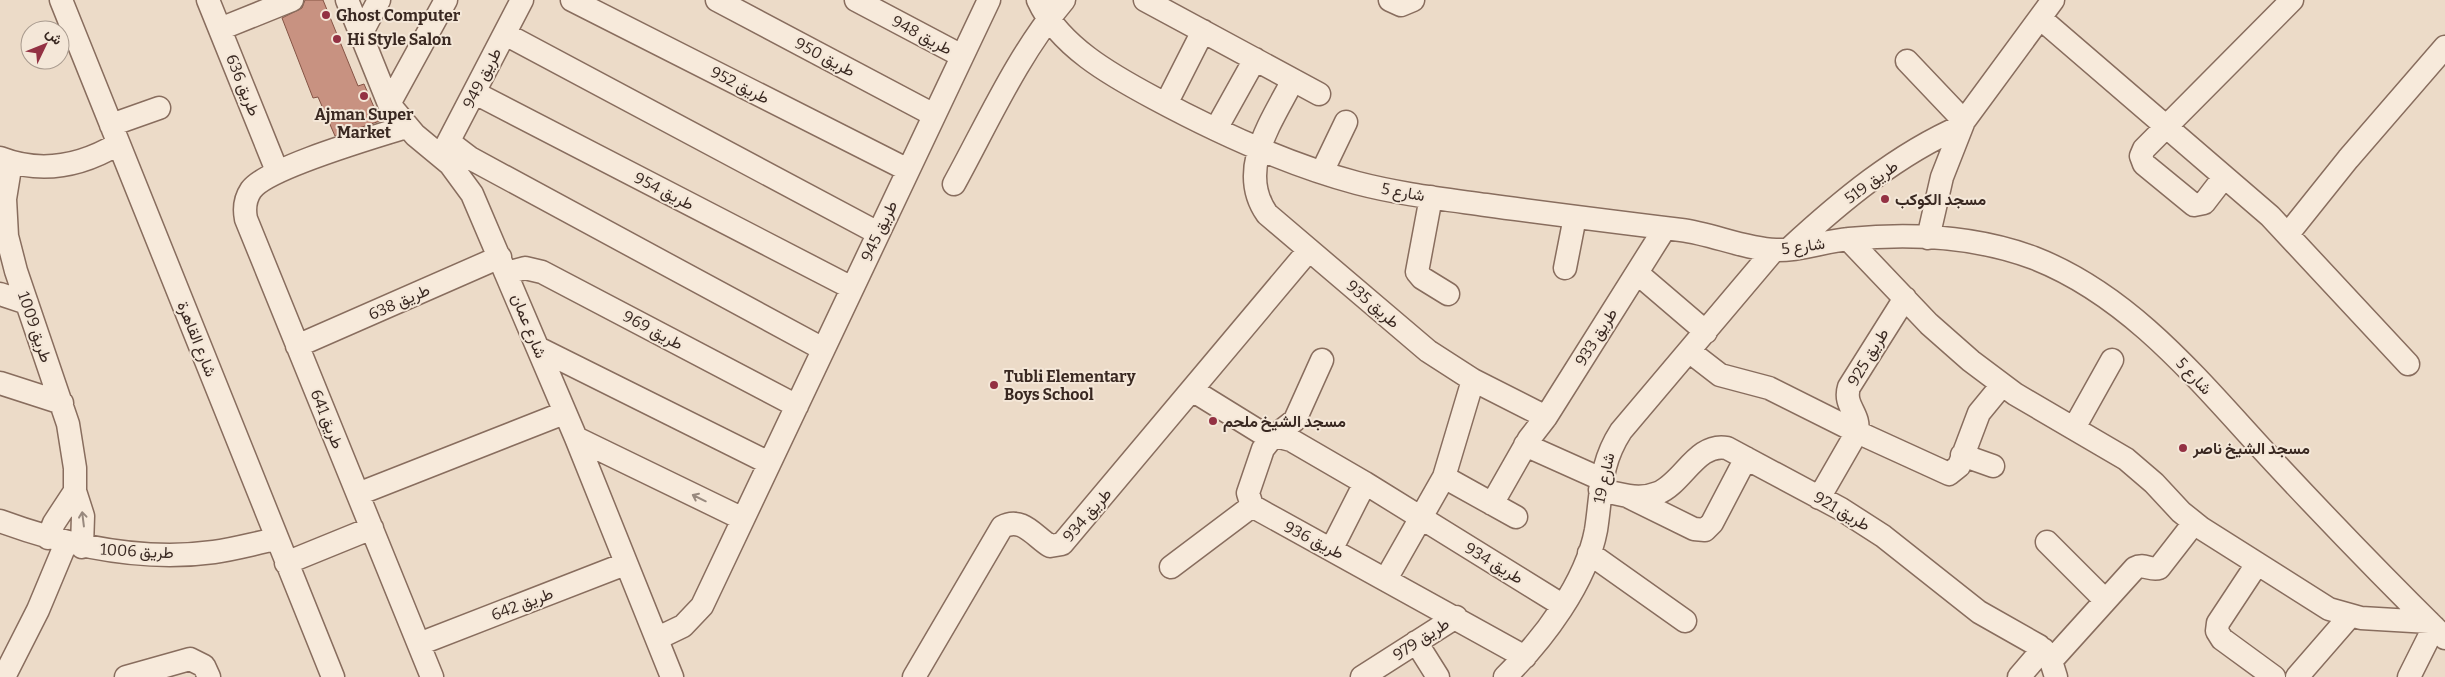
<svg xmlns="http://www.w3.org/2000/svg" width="2445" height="677" font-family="Bitter,Vazirmatn,serif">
	<rect width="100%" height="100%" fill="#ecdbc8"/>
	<path fill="#c89281" stroke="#855445" d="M305,0H323L358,86L364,84L380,121L335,136L318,97L313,98L282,18L302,8Z"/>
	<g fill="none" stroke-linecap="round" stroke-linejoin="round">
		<g stroke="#886d5e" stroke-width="25">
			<path id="minor" d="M61,0L333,677
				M208,0L277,171
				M347,0L389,104L415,135L450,164L472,194L576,438L672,677
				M572,0L908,170
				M717,0L934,115
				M856,0L962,56
				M1038,0C1059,46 1111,75 1154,98C1219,133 1286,164 1357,183C1399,194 1443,199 1486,205C1551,214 1616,222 1681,230C1713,234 1744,249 1776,250C1800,251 1824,241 1849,239C1911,233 1975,236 2034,258C2134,297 2203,386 2274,462C2330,522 2387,581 2445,638
				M1145,0L1319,94
				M1390,0L1401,5L1413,0
				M2040,18L2270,216L2408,364
				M220,29L292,0
				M505,34L878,233
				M360,36L379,0
				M1907,61L1964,121
				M1293,80C1272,121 1236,170 1267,214L1428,351L1473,380L1546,417
				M475,93L852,288
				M389,104L446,0
				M1166,104L1203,31
				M111,125L159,108
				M406,127C375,137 268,167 251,190C245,199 244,209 246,219L432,677
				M1216,129L1255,59
				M449,142L470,158L823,349
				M442,154L522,0
				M0,158C41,174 81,166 118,144
				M11,162L5,199L7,236L16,271L68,424L75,468V491L83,516L82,547
				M1322,172L1346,122
				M2224,177L2204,203L2194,205L2144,164L2141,156L2144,149L2292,0
				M954,184C988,122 1018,54 1064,0
				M1431,197L1417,272L1422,278L1448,294
				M2288,234L2348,159L2445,47
				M1928,238L1942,177L1964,121L2053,0
				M1848,239L1929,324L1971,361L2015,394L2126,459L2154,483L2181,512L2201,528L2329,609L2361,618L2429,622
				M1789,249C1840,202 1897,154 1962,126
				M1565,268L1575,217
				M507,273L525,268L542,272L797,406
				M1637,273L1706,332
				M0,294L27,303
				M297,346L500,257
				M538,348L769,463
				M1689,351L1720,375L1769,388L1857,432L1949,474L1959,466L1979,413L2002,385
				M1322,360L1295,420L1271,439L1263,449L1248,493L1252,506L1525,657
				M0,383L62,403
				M1192,390L1260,432L1291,440L1365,483L1562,605
				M2074,428L2112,360
				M576,438L743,519
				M1525,445L1601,479
				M1962,455L1993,466
				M1444,477L1516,517
				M1600,490C1619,494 1639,501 1658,493C1683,483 1697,442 1727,448L1841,509L1883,536L1979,612L2039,646L2051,661L2056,677
				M358,494L564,413
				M1629,497L1694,529L1705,530L1712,523L1746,458
				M1819,498L1857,432C1861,414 1843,406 1849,387L1905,298
				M1492,504L1529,439L1546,417L1665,228
				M0,521C68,546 141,562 214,552C235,549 256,543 277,539
				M48,538L54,523L75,491
				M2047,542L2105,600
				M1332,548L1365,483
				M1589,553L1685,621
				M286,563L372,528
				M2257,564L2218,623L2217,631L2222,639L2274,677
				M1171,567L1252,506
				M1386,579L1444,477L1473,380
				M658,638L683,626L702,606L989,0
				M1416,642L1438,677
				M419,644L625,564
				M2051,661L2135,568C2144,563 2151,571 2159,568L2194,523
				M4,677L38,610L66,543
				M126,677L190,659L204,666L209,677
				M914,677L1002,527C1022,516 1034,536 1050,546L1062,544L1309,250
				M1362,677L1456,617
				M1505,677C1543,640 1586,583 1596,530C1602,492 1599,465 1621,431L1774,250
				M2019,677L2043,649
				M2297,677L2350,616
				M2409,677L2434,627"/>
		</g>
		<use href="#minor" stroke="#f7eadb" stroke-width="22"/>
	</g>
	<defs><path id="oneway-shaft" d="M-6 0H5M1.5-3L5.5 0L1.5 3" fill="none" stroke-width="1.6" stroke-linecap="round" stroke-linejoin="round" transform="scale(1.25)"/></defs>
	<g stroke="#98897e">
		<use href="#oneway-shaft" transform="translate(699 498) rotate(-154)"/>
		<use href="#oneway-shaft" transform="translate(83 519) rotate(-97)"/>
	</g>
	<g fill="#933143" stroke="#f4e7d8" stroke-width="2">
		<circle cx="326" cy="15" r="5"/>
		<circle cx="337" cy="39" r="5"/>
		<circle cx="364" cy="96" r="5"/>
		<circle cx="1885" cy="199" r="5"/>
		<circle cx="994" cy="385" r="5"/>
		<circle cx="1213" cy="421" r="5"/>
		<circle cx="2183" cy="448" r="5"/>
	</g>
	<g text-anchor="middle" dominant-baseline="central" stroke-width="4" stroke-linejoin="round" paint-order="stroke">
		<g font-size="16" font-weight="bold" fill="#392821" stroke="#f4e7d8" text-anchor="start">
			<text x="336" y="15">Ghost Computer</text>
			<text x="347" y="39">Hi Style Salon</text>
			<text x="364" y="114" text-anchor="middle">Ajman Super<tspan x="364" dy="18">Market</tspan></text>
			<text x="1895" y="199">مسجد الكوكب</text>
			<text x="1004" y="376">Tubli Elementary<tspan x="1004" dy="18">Boys School</tspan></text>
			<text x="1223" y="421">مسجد الشيخ ملحم</text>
			<text x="2193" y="448">مسجد الشيخ ناصر</text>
		</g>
		<g font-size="16" fill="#392821" stroke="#f4e7d8">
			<text transform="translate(922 35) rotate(28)">طريق 948</text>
			<text transform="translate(825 57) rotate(28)">طريق 950</text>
			<text transform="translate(482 78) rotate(-63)">طريق 949</text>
			<text transform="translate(243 85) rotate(68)">طريق 636</text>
			<text transform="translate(740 85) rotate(27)">طريق 952</text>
			<text transform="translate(1871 182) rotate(-36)">طريق 519</text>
			<text transform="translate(664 191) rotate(27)">طريق 954</text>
			<text transform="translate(1403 192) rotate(10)">شارع 5</text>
			<text transform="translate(879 231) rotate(-65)">طريق 945</text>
			<text transform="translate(1803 246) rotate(-8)">شارع 5</text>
			<text transform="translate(399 302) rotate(-24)">طريق 638</text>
			<text transform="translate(1373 304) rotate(41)">طريق 935</text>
			<text transform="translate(529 326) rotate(68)">شارع عمان</text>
			<text transform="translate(35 327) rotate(71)">طريق 1009</text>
			<text transform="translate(653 330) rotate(28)">طريق 969</text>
			<text transform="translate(1596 337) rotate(-58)">طريق 933</text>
			<text transform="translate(197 339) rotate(68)">شارع القاهرة</text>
			<text transform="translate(1868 357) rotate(-59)">طريق 925</text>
			<text transform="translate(2194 376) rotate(47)">شارع 5</text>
			<text transform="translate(327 419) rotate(68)">طريق 641</text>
			<text transform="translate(1604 478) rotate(-78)">شارع 19</text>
			<text transform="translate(1842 511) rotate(30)">طريق 921</text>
			<text transform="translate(1087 515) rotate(-49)">طريق 934</text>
			<text transform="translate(1314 540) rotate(27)">طريق 936</text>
			<text transform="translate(137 551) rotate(3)">طريق 1006</text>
			<text transform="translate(1494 563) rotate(31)">طريق 934</text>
			<text transform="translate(522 604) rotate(-21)">طريق 642</text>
			<text transform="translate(1421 639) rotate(-33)">طريق 979</text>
		</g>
	</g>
	<g transform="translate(45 45) rotate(47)"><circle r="24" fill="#f4e7d8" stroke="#a99b8f"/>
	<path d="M0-4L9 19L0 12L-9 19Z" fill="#933143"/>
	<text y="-8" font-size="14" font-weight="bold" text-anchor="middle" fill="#392821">ش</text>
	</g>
</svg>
